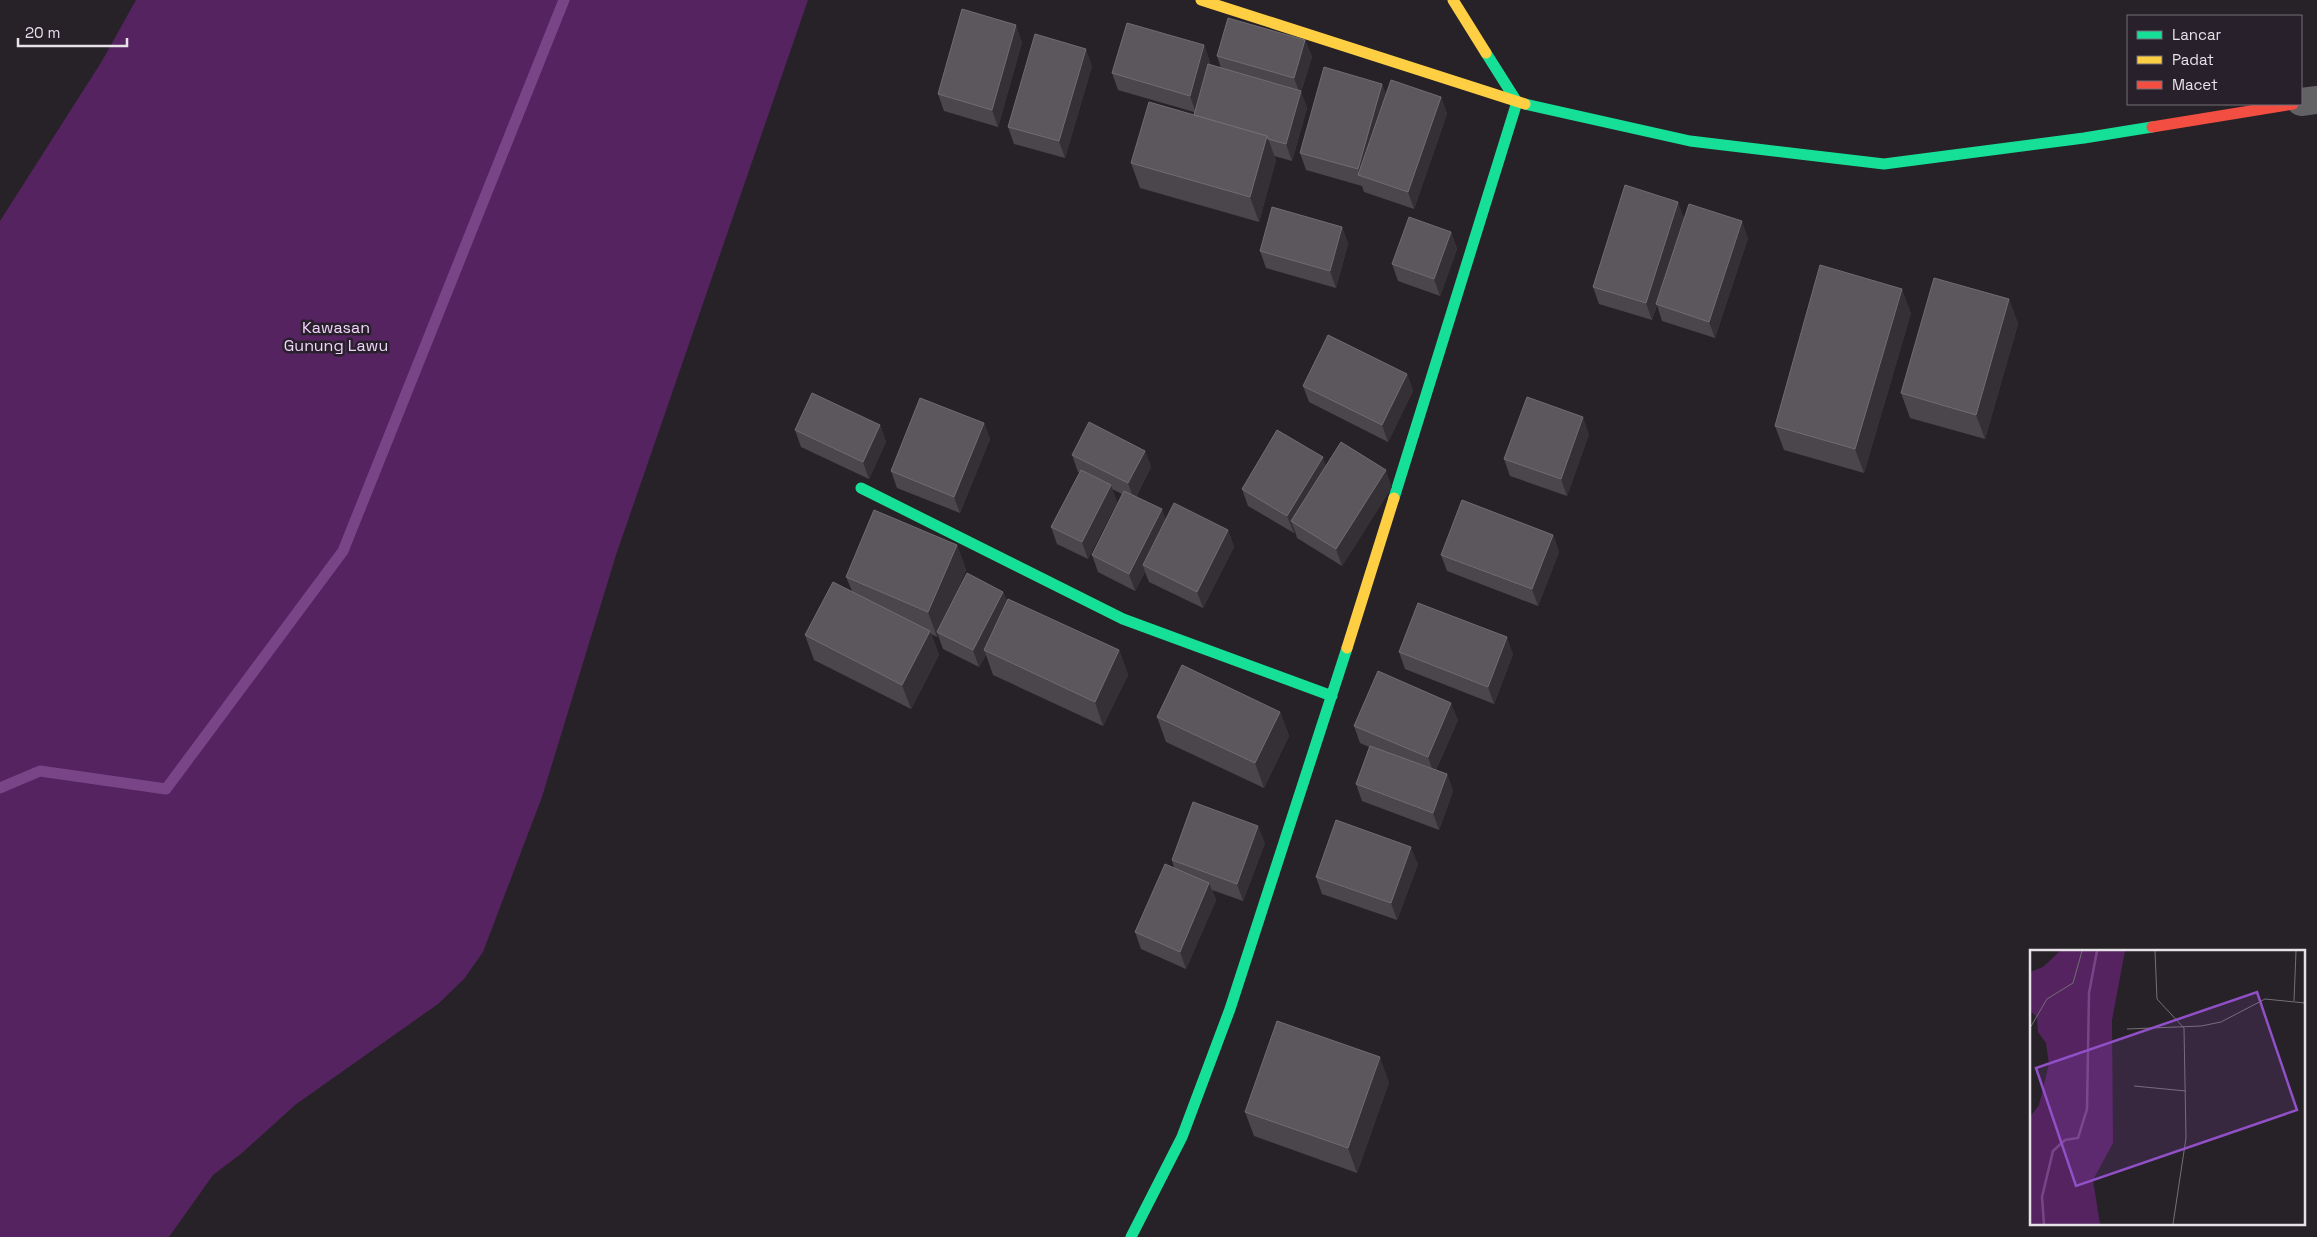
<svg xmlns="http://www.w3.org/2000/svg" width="2317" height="1237" font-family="'Space Grotesk',sans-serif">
	<rect width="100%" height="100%" fill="#272228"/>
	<path fill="#542360" d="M136,0H808L616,555L542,797L483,952L464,979L438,1004L295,1105L242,1153L213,1175L169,1237H0V221L102,61Z"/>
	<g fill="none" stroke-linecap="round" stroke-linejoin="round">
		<path stroke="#794587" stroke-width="11" d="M0,788L40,771L166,789L343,551L564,0"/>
		<path stroke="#626163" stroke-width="28" d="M2301,102L2317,100"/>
		<path stroke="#16e098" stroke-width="11" d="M1525,104L1690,141L1884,164L2084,138L2152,127
			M861,488L1123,619L1332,696
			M1394,498L1517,102L1486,53
			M1131,1237L1182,1137L1230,1009L1347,648"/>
		<path stroke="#ffcf43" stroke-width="11" d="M1201,0L1525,104
			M1453,0L1486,53
			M1347,648L1394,498"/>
		<path stroke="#f24e42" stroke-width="11" d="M2152,127L2293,104"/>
	</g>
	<path fill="#4a464b" d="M1305,40L1312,57L1301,92L1307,108L1292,161L1274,156L1276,160L1259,222L1140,188L1131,163L1194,115V112L1118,90L1112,73L1204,45L1210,62V65L1221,68L1217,56Z
		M1022,42L998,127L944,111L938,94Z
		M1092,66L1065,158L1014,144L1008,127Z
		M1382,84L1386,95L1441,97L1447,114L1414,209L1364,192L1362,186L1306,170L1300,153Z
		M1684,218L1673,253L1748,238L1715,338L1662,321L1657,305L1652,320L1599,304L1593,287Z
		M1342,227L1348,244L1336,288L1266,268L1260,251Z
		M1451,232L1457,249L1440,296L1398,281L1392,264Z
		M2009,299L2018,324L1985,439L1910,418L1901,393Z
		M1911,313L1864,473L1784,450L1775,426Z
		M1407,374L1413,391L1388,442L1309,402L1303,386Z
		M984,423L990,439L960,513L897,488L891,471Z
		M880,425L886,442L869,479L801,447L795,430Z
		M1589,434L1567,496L1510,476L1504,459Z
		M1145,451L1151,467L1136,497L1166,520L1228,530L1234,547L1203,608L1149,582L1145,572L1135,591L1098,572L1092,555L1122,494L1112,489L1117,502L1088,559L1057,544L1051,527L1080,472H1078L1072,455Z
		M1326,466L1392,487L1342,566L1297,538L1295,531L1294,533L1248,506L1242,489Z
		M1553,535L1559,552L1538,606L1447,571L1441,555Z
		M957,545L966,570L953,600L1003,592L1007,601L1119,650L1128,675L1103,726L993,675L986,655L979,667L943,649L938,635L937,637L931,634L939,655L911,709L814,660L805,635L852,591L846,577Z
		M1399,652L1513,654L1494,704L1405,669Z
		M1280,712L1289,736L1264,788L1166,742L1157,717Z
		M1458,720L1436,770L1447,774L1453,791L1439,830L1362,801L1356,784L1369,747L1360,743L1354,726Z
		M1265,843L1243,901L1212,890L1216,900L1186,969L1141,949L1135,932L1174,868L1172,860Z
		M1418,864L1397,920L1322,894L1316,877Z
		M1389,1082L1357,1173L1254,1136L1245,1112Z"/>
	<path fill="#353036" d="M1016,25L1022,42L998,127L992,110Z
		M1305,40L1312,57L1301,92L1307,108L1292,161L1286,144L1300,94L1294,78Z
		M1204,45L1210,62L1196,113L1190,96Z
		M1086,49L1092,66L1065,158L1059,141Z
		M1382,84L1388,101L1360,176L1358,169Z
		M1441,97L1447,114L1414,209L1408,192Z
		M1267,136L1276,160L1259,222L1250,197Z
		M1678,202L1684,218L1652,320L1646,303Z
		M1742,221L1748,238L1715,338L1709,322Z
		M1342,227L1348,244L1336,288L1330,271Z
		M1451,232L1457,249L1440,296L1434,279Z
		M1902,289L1911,313L1864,473L1855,449Z
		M2009,299L2018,324L1985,439L1976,415Z
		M1407,374L1413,391L1388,442L1382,425Z
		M1583,417L1589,434L1567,496L1561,479Z
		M984,423L990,439L960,513L954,497Z
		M880,425L886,442L869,479L863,462Z
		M1145,451L1151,467L1134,500L1128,483Z
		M1323,457L1329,474L1291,521L1295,531L1294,533L1287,516Z
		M1386,470L1392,487L1342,566L1336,549Z
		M1111,485L1117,502L1088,559L1082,542Z
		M1162,509L1168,526L1143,565L1145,572L1135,591L1129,574Z
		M1228,530L1234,547L1203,608L1197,592Z
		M1553,535L1559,552L1538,606L1532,589Z
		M957,545L966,570L939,633L937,632L938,635L937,637L928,612Z
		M1003,592L1010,608L984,650L986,655L979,667L973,650Z
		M930,631L939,655L911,709L902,685Z
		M1507,637L1513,654L1494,704L1488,687Z
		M1119,650L1128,675L1103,726L1095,702Z
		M1451,703L1458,720L1434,774L1428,757Z
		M1280,712L1289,736L1264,788L1255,763Z
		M1447,774L1453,791L1439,830L1433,813Z
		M1258,826L1265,843L1243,901L1237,884Z
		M1411,847L1418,864L1397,920L1391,903Z
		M1209,883L1216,900L1186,969L1180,952Z
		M1380,1057L1389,1082L1357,1173L1348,1148Z"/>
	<path fill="#5b575c" stroke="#716c72" d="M962,9L1016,25L992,110L938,94Z
		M1228,18L1305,40L1294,78L1217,56Z
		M1127,23L1204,45L1190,96L1112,73Z
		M1035,34L1086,49L1059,141L1008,127Z
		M1208,64L1301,91L1286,144L1268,139L1267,136L1194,115Z
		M1324,67L1382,84L1358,169L1300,153Z
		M1391,80L1441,97L1408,192L1358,175Z
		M1149,102L1267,136L1250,197L1131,163Z
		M1625,185L1678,202L1646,303L1593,287Z
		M1689,204L1742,221L1709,322L1656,304Z
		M1272,207L1342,227L1330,271L1260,251Z
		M1409,217L1451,232L1434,279L1392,264Z
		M1820,265L1902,289L1855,449L1775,426Z
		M1934,278L2009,299L1976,415L1901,393Z
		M1328,335L1407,374L1382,425L1303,386Z
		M812,393L880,425L863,462L795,430Z
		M1527,397L1583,417L1561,479L1504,459Z
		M920,398L984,423L954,497L891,471Z
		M1089,422L1145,451L1128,483L1072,455Z
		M1277,430L1323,457L1287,516L1242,489Z
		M1341,442L1386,470L1336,549L1291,521Z
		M1081,470L1111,485L1082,542L1051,527Z
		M1124,491L1162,509L1129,574L1092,555Z
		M1462,500L1553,535L1532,589L1441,555Z
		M1174,503L1228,530L1197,592L1143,565Z
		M874,510L957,545L928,612L846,577Z
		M967,573L1003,592L973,650L937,632Z
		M833,582L930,631L902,685L805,635Z
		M1008,599L1119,650L1095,702L984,650Z
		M1418,603L1507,637L1488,687L1399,652Z
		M1182,665L1280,712L1255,763L1157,717Z
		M1378,671L1451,703L1428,757L1354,726Z
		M1370,746L1447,774L1433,813L1356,784Z
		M1193,802L1258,826L1237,884L1172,860Z
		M1336,820L1411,847L1391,903L1316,877Z
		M1165,864L1209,883L1180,952L1135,932Z
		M1277,1021L1380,1057L1348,1148L1245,1112Z"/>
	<g text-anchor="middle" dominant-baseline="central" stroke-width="5" stroke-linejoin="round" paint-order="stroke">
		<g font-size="16" fill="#f3d4fc" stroke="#28202a">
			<text x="336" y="327">Kawasan<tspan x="336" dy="18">Gunung Lawu</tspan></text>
		</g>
	</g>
	<g transform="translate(2030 950)">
		<rect width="275" height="275" fill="#272228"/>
		<path d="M30,1H95L82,70L83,193L63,230L70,274H0V167L9,155L19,114L16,93L8,82L7,68L0,60V22L13,17Z" fill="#542360"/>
		<path fill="none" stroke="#794587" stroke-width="2.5" d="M14,274L12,247L23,201L35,190L48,188L57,159L59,43L67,1"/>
		<path fill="none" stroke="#746f75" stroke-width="1" d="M125,1L127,49L154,78L156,188L143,274M264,51L266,1M0,78L17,49L43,33L52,1M97,79L171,76L191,72L235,49L275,53M104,136L156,141"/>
		<path fill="#9150c7" fill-opacity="0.15" stroke="#9150c7" stroke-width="2.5" d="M227,42L267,160L46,236L6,118Z"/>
		<rect width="275" height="275" fill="none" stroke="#e7e2e8" stroke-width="2.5"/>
	</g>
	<rect x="2127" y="15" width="175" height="90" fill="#28202a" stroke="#746e76"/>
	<rect x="2137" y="31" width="25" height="8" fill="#16e098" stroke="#746e76"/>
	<text x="2172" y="40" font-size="15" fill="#e7e2e8">Lancar</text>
	<rect x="2137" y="56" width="25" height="8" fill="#ffcf43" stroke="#746e76"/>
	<text x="2172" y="65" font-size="15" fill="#e7e2e8">Padat</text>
	<rect x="2137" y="81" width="25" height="8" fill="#f24e42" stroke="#746e76"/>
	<text x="2172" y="90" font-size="15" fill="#e7e2e8">Macet</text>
	<path d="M18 38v8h109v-8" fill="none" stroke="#e7e2e8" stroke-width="2.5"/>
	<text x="25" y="38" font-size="15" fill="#e7e2e8" stroke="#28202a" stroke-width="4" paint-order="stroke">20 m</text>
</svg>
